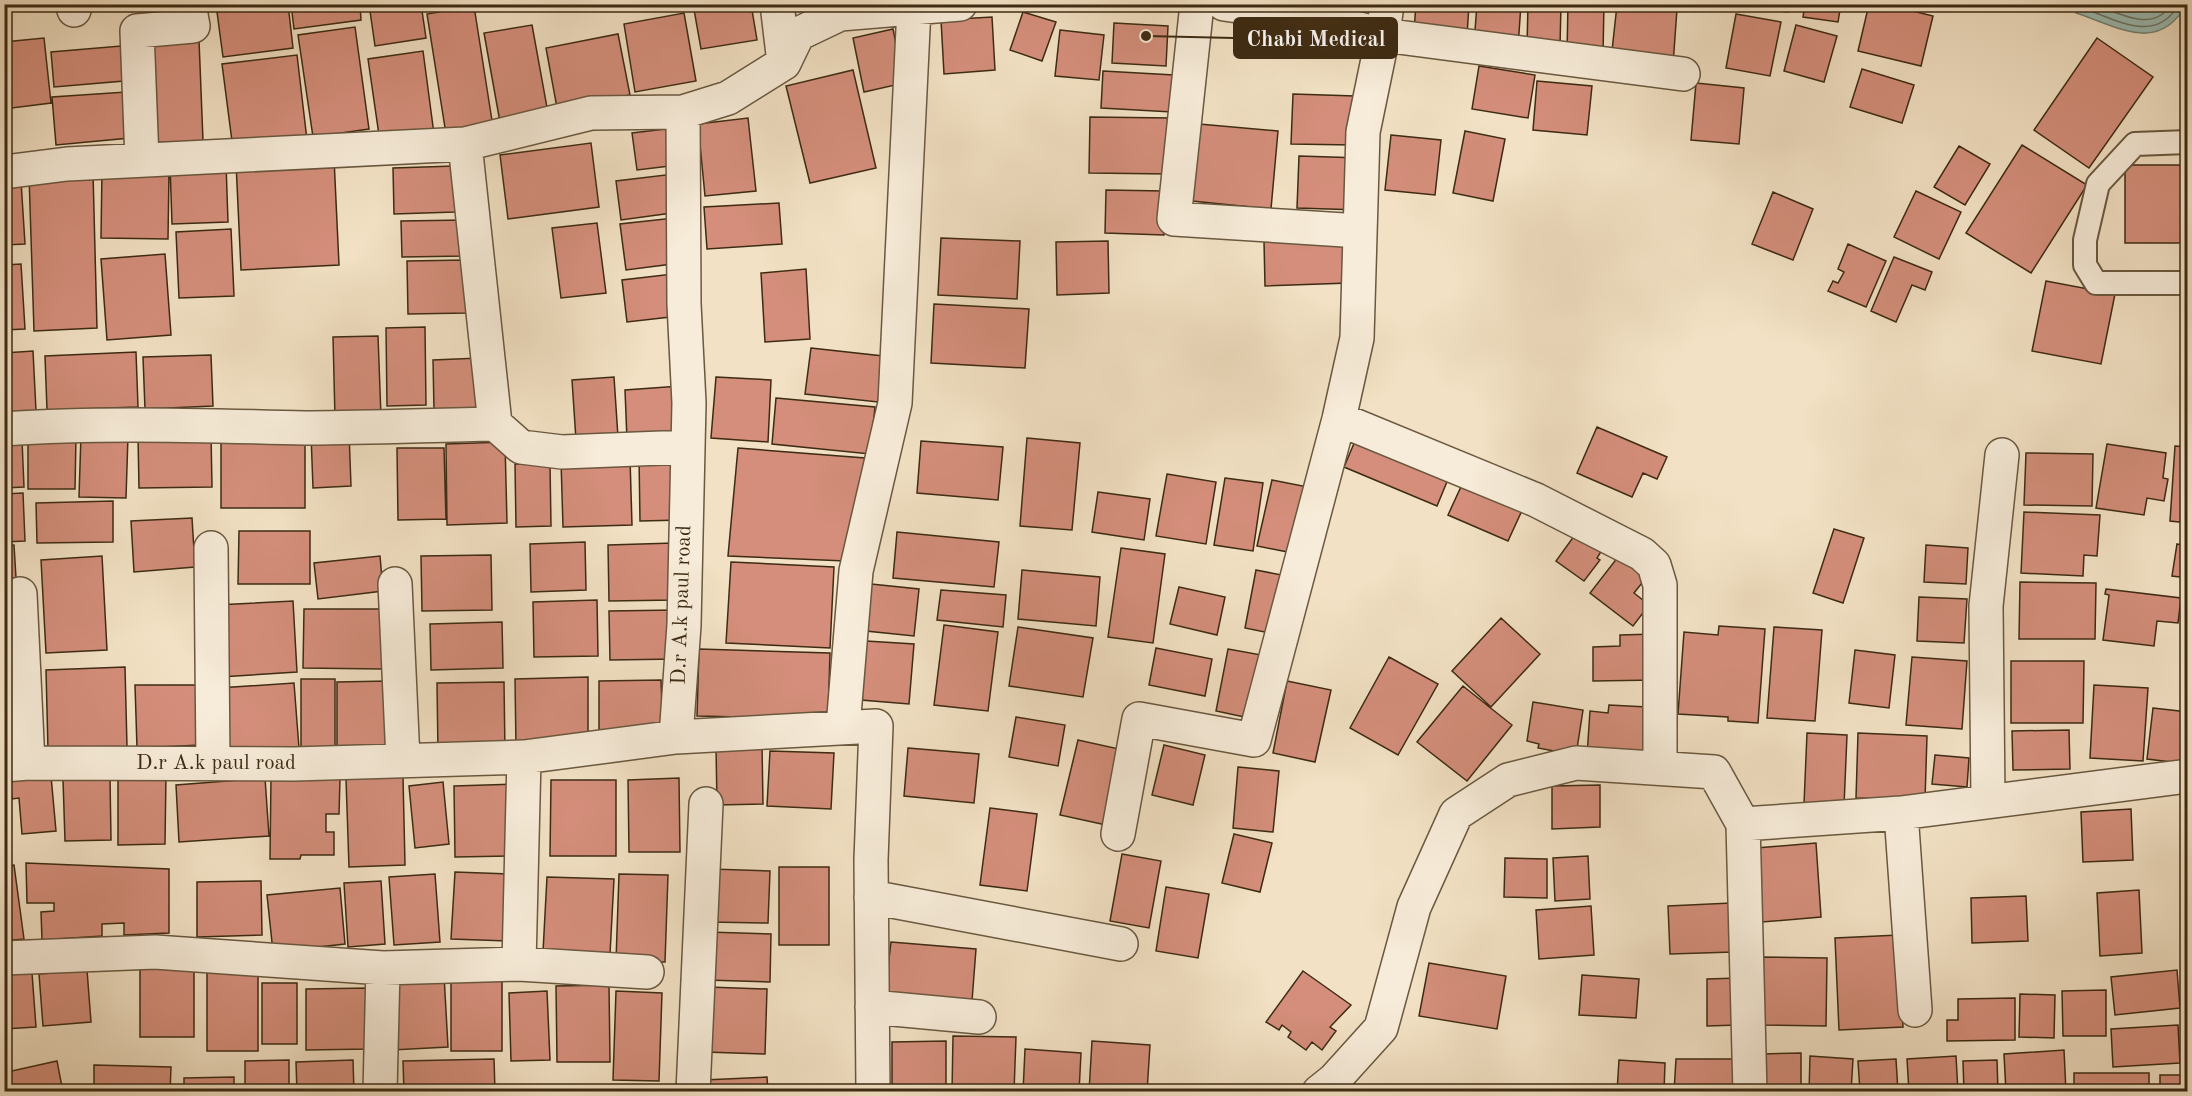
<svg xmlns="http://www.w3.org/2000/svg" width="2192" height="1096" font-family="'Old Standard TT',serif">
	<rect width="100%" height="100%" fill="#f2e1c4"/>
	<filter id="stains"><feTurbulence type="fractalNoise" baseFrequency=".00333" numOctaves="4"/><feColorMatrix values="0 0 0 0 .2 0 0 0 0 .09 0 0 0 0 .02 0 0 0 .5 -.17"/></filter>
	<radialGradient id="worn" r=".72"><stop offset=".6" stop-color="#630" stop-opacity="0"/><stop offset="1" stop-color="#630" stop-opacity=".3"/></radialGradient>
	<path fill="#9bbdb5" stroke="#758374" stroke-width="1.5" d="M2074,5V4L2186,5C2158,54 2119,27 2076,13Z"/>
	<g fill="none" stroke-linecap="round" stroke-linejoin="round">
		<path stroke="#6c7464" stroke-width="1.5" d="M2080,4L2083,8C2117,20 2156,45 2179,4
			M2094,4C2118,13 2154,34 2171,4"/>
	</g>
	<path fill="#d48e7b" stroke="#3d2b13" stroke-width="1.5" d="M275,4H288L293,48L223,57L217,12Z
		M291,4H360L361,20L294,29Z
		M369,4H421L426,38L375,46Z
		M693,4H751L757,40L701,49Z
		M1416,4H1469L1467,36L1414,31Z
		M1477,4H1521L1518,47L1474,44Z
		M1528,4H1561L1560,47H1527Z
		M1568,4H1604L1603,54L1567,53Z
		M1740,4H1789L1788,12L1740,7Z
		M1805,4H1841L1838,22L1803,17Z
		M1869,4H1884L1933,16L1921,66L1858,51Z
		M1617,5L1677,9L1673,65L1611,60Z
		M474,6L493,127L446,134L427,14Z
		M1023,12L1056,22L1042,61L1010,50Z
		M684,13L696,81L635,92L624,24Z
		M1736,14L1781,22L1770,76L1726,68Z
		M992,17L995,70L944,74L941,20Z
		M1114,23L1168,26L1166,66L1112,63Z
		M532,25L548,113L500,122L484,33Z
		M1796,25L1837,36L1824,82L1784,71Z
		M355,27L369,129L313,137L298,35Z
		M893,29L904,83L864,92L853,38Z
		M1060,30L1104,35L1099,80L1055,76Z
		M618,34L630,95L557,108L546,48Z
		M44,38L51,103L4,109V42Z
		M2097,38L2153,77L2089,168L2034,130Z
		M199,40L203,141L148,143L144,42Z
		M121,46L124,81L54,87L51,52Z
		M423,51L434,134L380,142L368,59Z
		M297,55L307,140L233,149L222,64Z
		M1479,66L1535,75L1528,118L1472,109Z
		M1862,69L1914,85L1902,123L1850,107Z
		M853,70L876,168L810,183L786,86Z
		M1103,71L1174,75L1172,112L1101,108Z
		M1537,81L1592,86L1587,135L1533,130Z
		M1696,83L1744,88L1739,144L1691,140Z
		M126,92L130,138L56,145L52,97Z
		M1293,94L1355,96L1353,145L1291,144Z
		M1090,117L1171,118L1170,174L1089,173Z
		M748,118L756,191L705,196L698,124Z
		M1199,124L1278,131L1271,209L1192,201Z
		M674,128L678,165L637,170L632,133Z
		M1465,131L1505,139L1493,201L1453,193Z
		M1391,135L1441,140L1435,195L1385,190Z
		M591,143L599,207L508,219L500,155Z
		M2022,145L2087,185L2031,273L1966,233Z
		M1959,146L1990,164L1965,205L1934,187Z
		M1299,156L1361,158L1359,210L1297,208Z
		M334,158L339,265L241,270L236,163Z
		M226,163L228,222L172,224L170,165Z
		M2125,165H2188V243H2125Z
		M455,166V212L394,214L393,168Z
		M102,170L169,171L168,239L101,238Z
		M93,173L97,328L34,331L29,175Z
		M674,174L679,212L621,220L616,181Z
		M21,181L25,244L4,245V182Z
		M1106,190L1165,191L1164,235L1105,233Z
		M1916,191L1961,212L1939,259L1894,237Z
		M1773,192L1813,209L1793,260L1752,244Z
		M779,203L782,244L707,249L704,207Z
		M674,218L680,263L626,270L620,224Z
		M465,220L466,256L402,257L401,221Z
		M597,223L606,293L561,298L552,228Z
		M231,229L234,296L179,298L176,232Z
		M941,238L1020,241L1017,299L938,295Z
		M1347,239L1349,283L1265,286L1264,241Z
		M1108,241L1109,293L1057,295L1056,242Z
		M1848,244L1886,261L1866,307L1828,291L1833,281L1838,283L1844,272L1838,269Z
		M165,254L171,335L107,340L101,259Z
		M1894,257L1932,272L1925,290L1912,285L1896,322L1871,311Z
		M466,260L467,313L408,314L407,261Z
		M21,264L25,329L4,330V265Z
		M806,269L810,339L765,342L761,273Z
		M673,274L679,316L627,322L622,280Z
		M2046,281L2115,294L2101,364L2032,351Z
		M934,304L1029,309L1025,368L931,363Z
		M425,327L426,405L387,406L386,328Z
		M378,336L381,417L335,418L333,337Z
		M811,348L883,356L878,402L805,394Z
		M33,351L36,411L4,412V353Z
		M136,352L138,407L47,410L45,356Z
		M211,355L213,406L145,409L143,357Z
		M480,358L481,409L434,410L433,360Z
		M614,377L618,437L576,440L572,380Z
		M716,377L771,380L768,442L711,438Z
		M680,386L682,435L627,440L625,390Z
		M776,398L875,407L870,454L772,444Z
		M1597,427L1667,457L1657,479L1643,473L1632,497L1577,473Z
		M349,432L351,486L313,488L311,434Z
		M211,434L212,487L139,488L138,436Z
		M1358,434L1451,472L1437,506L1344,467Z
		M81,435L128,436L126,498L79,497Z
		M28,436H76L75,489H28Z
		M221,436H305V508H221Z
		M1027,438L1080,443L1072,530L1020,526Z
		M4,440H22L24,487L4,488Z
		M921,441L1003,447L998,500L917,493Z
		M505,442L507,523L447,525L446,444Z
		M2107,444L2166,453L2163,478L2168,479L2164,501L2147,498L2144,515L2096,508Z
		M2175,446L2188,447V523L2170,521Z
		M397,448H444L446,519L398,520Z
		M738,448L865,458L846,561L728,556Z
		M2026,453L2093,454L2092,506L2024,505Z
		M680,455L682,520L640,521L639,456Z
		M630,459L632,525L563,527L561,461Z
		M515,464H550L551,526L516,527Z
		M1167,474L1216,482L1206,544L1156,536Z
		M1225,478L1263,483L1253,551L1214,545Z
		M1465,478L1525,504L1508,541L1448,515Z
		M1272,480L1313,488L1298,554L1257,546Z
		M1098,492L1150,499L1144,540L1092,532Z
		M23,493L25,541L4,542V494Z
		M113,501V542L37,543L36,503Z
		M2024,512L2100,515L2097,556L2084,555L2083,576L2021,573Z
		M192,518L195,567L134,572L131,521Z
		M1834,529L1864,538L1843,603L1813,593Z
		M239,531H310V584H238Z
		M897,532L999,542L994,587L893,578Z
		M1577,532L1602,550L1597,558L1600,560L1584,581L1556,561Z
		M585,542L586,590L531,592L530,544Z
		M674,543L675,600L609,601L608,545Z
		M2177,544L2188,546V578L2172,576Z
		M14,545L16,578L4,579V546Z
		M1926,545L1968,548L1966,584L1924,582Z
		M1121,548L1165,554L1153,643L1108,637Z
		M491,555L492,610L422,611L421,556Z
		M102,556L107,650L46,653L41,560Z
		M380,556L383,591L318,599L314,563Z
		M1618,557L1646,578L1634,593L1649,605L1633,626L1590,593Z
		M731,562L834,567L830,648L726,643Z
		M1022,570L1100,577L1096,626L1018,619Z
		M1256,570L1292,577L1280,635L1245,628Z
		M2020,582L2096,583L2095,639H2019Z
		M871,584L919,589L914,636L866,631Z
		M1179,587L1225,597L1217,635L1170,624Z
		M2106,589L2181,598L2178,623L2157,621L2154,646L2103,640L2109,595L2105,594Z
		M941,590L1006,595L1003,627L937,620Z
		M1919,597L1967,599L1964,643L1917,641Z
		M597,600L598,656L534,657L533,602Z
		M293,601L297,672L220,677L216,605Z
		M304,609H383L382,669L303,668Z
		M676,610L677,659L610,660L609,611Z
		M1501,618L1540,654L1491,707L1452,671Z
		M502,622L503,668L431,670L430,624Z
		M944,625L998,632L988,711L934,705Z
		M1719,626L1765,629L1758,723L1728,721V717L1678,714L1684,632L1718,635Z
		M1018,627L1093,638L1083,697L1009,686Z
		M1774,627L1822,630L1815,721L1767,718Z
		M1655,634L1656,680L1593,681V647L1620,646V635Z
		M866,641L914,644L909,704L861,700Z
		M1156,648L1212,659L1205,696L1149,685Z
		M699,649L830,653L828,719L697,716Z
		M1228,649L1267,656L1254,719L1216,711Z
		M1855,650L1895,655L1889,708L1849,703Z
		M1389,657L1438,684L1398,755L1350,728Z
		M1912,657L1967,661L1962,729L1906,725Z
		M2011,661H2084L2083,723H2011Z
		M125,667L127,747L48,750L46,670Z
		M588,677V745L516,747L515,679Z
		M301,679H335V755H301Z
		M661,680L663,734L599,735V681Z
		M388,681L389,752L337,753V682Z
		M1287,681L1331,690L1315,762L1273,753Z
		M504,682L505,752L438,753L437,683Z
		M294,683L299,748L222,754L218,688Z
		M135,685H198L201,745L137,748Z
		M2094,685L2148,688L2143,761L2090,758Z
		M1463,686L1512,725L1467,781L1417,742Z
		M1533,702L1583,710L1576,755L1538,748L1539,744L1527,741Z
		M1609,705L1647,707L1643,754L1587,756L1590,711L1608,713Z
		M2153,708L2188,712V764L2147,759Z
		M4,709H14L16,749H4Z
		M1016,717L1065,725L1058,766L1009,757Z
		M2069,730L2070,769L2013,770L2012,731Z
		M1807,733L1847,735L1844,806L1804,804Z
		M1858,733L1927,736L1925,800L1856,798Z
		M1078,740L1128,751L1111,826L1060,815Z
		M762,745L763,804L717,805L716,746Z
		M1164,745L1205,755L1193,805L1152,795Z
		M908,748L979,754L974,803L904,796Z
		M770,751L834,753L831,809L767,806Z
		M1935,755L1969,758L1967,787L1932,784Z
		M1238,767L1279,771L1273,832L1233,828Z
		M118,774H166L165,844L118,845Z
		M51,776L56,831L22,834L19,798L12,799L10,780Z
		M403,777L405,865L349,867L346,779Z
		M110,778L111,840L65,841L63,779Z
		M265,778L269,836L179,842L176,785Z
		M271,778H340L339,814H326V832H334V855H301L300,859H270Z
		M679,778L680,852H629L628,780Z
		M551,780H616V856H550Z
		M443,782L449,844L415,848L409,786Z
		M514,784L516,856L455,857L454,786Z
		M1600,785V827L1552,829V786Z
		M990,808L1037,814L1027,891L980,885Z
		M2131,809L2133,860L2083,862L2081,812Z
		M1234,834L1272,843L1260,892L1222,883Z
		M1816,843L1821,917L1762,922L1756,848Z
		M1122,854L1161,861L1149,928L1110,921Z
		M1588,856L1590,899L1555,901L1553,858Z
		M1505,858L1547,859V898L1504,897Z
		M26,863L169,869V933L124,935V923L102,924V936L42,940L41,912L54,911V903H27Z
		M14,865L24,939L4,941V866Z
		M779,867H829V945H779Z
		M711,869L770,871L768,923L709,922Z
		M455,872L512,874L508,941L451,939Z
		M435,874L440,942L394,945L389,877Z
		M619,874L668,875L665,962L616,961Z
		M547,877L614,879L610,954L543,952Z
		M261,881L262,935L197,937V882Z
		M381,881L385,944L348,947L344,883Z
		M1166,887L1209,894L1198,958L1156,951Z
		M340,888L345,944L273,952L267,895Z
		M2139,890L2142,953L2100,956L2097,893Z
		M2026,896L2028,941L1972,943L1971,898Z
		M1731,903L1733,952L1670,954L1668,906Z
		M1591,906L1594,955L1539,959L1536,910Z
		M708,932L771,934L770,982L706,980Z
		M1899,935L1903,1027L1839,1030L1835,938Z
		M891,942L976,949L972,1001L885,993Z
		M1761,957L1827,958L1826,1026L1759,1025Z
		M1429,963L1506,976L1497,1029L1419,1016Z
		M194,965V1037H140V966Z
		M87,970L91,1022L43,1026L39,974Z
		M207,970H258V1051H207Z
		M2177,970L2180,1008L2115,1015L2111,977Z
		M1303,971L1351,1005L1330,1027L1336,1031L1322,1050L1312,1042L1306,1050L1288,1037L1291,1032L1282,1025L1279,1030L1266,1022Z
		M32,973L36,1027L4,1029V975Z
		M444,975L448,1047L392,1050L388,978Z
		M1582,975L1639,979L1636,1018L1579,1015Z
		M1738,978V1025L1707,1026V979Z
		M451,979H502V1051H451Z
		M262,983H297V1044H262Z
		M609,985L610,1062H557L556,986Z
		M708,987L767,989L765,1054L705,1052Z
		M370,988V1049L306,1050V989Z
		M2106,990V1036H2063L2062,991Z
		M547,991L550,1060L511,1061L509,993Z
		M616,991L662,993L659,1081L613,1080Z
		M2020,994L2055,995L2054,1038L2019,1037Z
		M2015,998V1040L1947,1041V1020H1958V999Z
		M2178,1025L2180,1063L2113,1067L2111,1029Z
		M953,1036L1016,1037L1014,1092H952Z
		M946,1041V1092H892V1042Z
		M1092,1041L1150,1045L1147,1092H1089Z
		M1025,1049L1081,1053L1079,1092H1023Z
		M2064,1050L2066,1092H2006L2004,1054Z
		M1801,1053V1092H1763L1762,1054Z
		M1810,1056L1853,1059L1851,1092H1809Z
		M1956,1056L1958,1092H1909L1907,1059Z
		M494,1059L495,1092H404L403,1061Z
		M1676,1059H1742V1092H1674Z
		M1896,1059L1898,1092H1860L1858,1061Z
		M289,1060V1092H245V1061Z
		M353,1060L354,1092H297L296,1062Z
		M1619,1060L1665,1063L1664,1092H1617Z
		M1997,1060L1998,1092H1964L1963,1061Z
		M57,1061L63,1092H11L7,1072Z
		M94,1065L171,1067L170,1092H94Z
		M2074,1073H2149V1092H2074Z
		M2160,1075H2188V1092H2160Z
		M234,1077V1092H184V1078Z
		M767,1077L768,1092H704V1080Z"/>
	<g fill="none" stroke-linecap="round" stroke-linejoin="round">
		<g stroke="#6a583f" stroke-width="26">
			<path id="lane" d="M2188,142L2135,144L2098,184L2085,240V265L2096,283H2188"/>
		</g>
		<g stroke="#6a583f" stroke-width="36">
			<path id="street" d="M777,4L784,63
				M1197,4L1174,219L1360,231
				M1224,4L1308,16L1383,35L1387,4
				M74,10L75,4
				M465,144L495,424
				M142,160L137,31L193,26L189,4
				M4,172L67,164L465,144L591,113L683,112
				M1339,419L1536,500L1642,554L1654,565L1660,585V768
				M4,429C106,422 207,426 309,428C371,428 433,425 495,424L521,447L562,452L687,447
				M211,548L213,763
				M395,584L403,760
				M20,594L28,763
				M843,727L856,571L895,403L914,8
				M676,737L876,726L871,860L873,1092
				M4,765L28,763L294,764L524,757L676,737L684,625L689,403L684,304L683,112L728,98L784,63L798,34L840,14L960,4
				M1988,801L1986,606L2002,455
				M1901,813L1915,1010
				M1743,824L1750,1092
				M1118,834L1139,719L1254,740L1339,419L1357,338L1363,132L1383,35L1683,74
				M871,897L1121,944
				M4,958L155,952L383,968L519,964L647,972
				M519,964L524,757
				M872,1007L979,1017
				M380,1092L383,968
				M693,1092L706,804
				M1319,1092L1334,1080L1381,1028L1414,907L1456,814L1508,780L1576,763L1714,772L1743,824L1901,813L2188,776"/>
		</g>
		<use href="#lane" stroke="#f7ecd9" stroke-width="22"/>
		<use href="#street" stroke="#f7ecd9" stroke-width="33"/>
	</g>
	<g text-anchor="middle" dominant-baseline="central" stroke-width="6" stroke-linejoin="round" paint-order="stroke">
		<g font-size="21" fill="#3d2b13" stroke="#f7ecd9">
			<text transform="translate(682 605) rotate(-88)">D.r A.k paul road</text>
			<text x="216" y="763">D.r A.k paul road</text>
		</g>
	</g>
	<path fill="none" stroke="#3d2b13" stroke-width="2" d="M1146 36L1234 38"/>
	<circle fill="#3d2b13" stroke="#f7ecd9" stroke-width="2" cx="1146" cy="36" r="6"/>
	<rect fill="#3d2b13" stroke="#3d2b13" stroke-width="2" x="1234" y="18" width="163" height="40" rx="6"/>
	<g font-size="22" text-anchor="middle" font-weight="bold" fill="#fff">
		<text x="1316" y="46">Chabi Medical</text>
	</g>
	<rect width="2192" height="1096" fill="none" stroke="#f2e1c4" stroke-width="24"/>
	<rect x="6" y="6" width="2180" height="1084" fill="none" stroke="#3d2b13" stroke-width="3"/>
	<rect x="12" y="12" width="2168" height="1072" fill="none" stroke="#3d2b13" stroke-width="1.5"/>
	<rect width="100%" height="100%" filter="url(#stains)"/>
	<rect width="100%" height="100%" fill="url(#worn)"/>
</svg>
